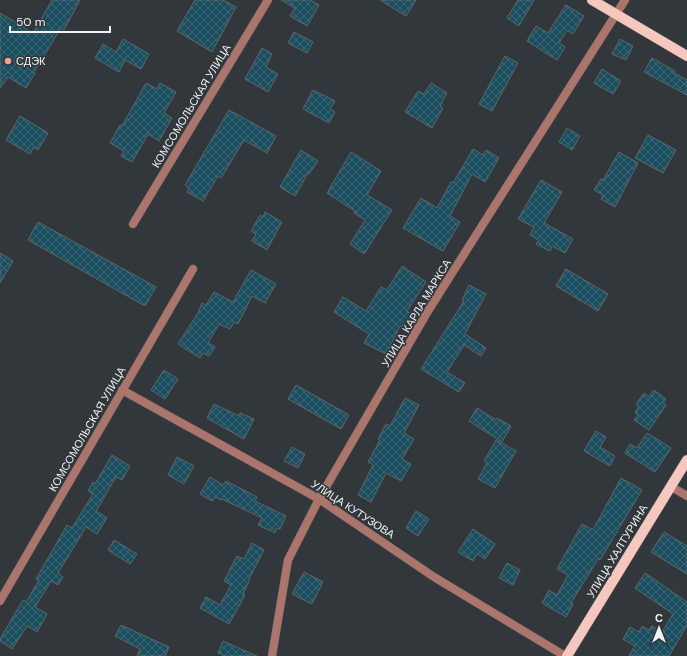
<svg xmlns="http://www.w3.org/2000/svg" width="687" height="656" font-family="'DM Sans',sans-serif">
	<defs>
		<pattern id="building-cross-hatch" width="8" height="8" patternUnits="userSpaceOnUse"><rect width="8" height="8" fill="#1b4e5e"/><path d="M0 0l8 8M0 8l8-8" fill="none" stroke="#3c6876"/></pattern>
	</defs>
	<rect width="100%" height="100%" fill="#31373a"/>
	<path fill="url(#building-cross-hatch)" stroke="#5f6669" d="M52,0H80L64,30L61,28L34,72L35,73L26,88L8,77L0,88V13L33,33Z
		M195,0H223L236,7L212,52L177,31Z
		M281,0H310L319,5L307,26L290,16L295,8Z
		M380,0H416L406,16Z
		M518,0H534L519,26L507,18Z
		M566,5L584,16L573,34L567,30L559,43L565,47L557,60L527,41L536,26L548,33Z
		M294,32L313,42L307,53L288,43Z
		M123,39L149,54L141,69L125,60L119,72L95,58L103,44L116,52Z
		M620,39L633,46L626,60L612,54Z
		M262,48L272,54L266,67L278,74L268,92L245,79Z
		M505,56L518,63L492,111L479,104Z
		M652,58L675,71L674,73L687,80V95L644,72Z
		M602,69L621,81L613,94L594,83Z
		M146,83L157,89L160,83L176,92L164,113L172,118L159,141L148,134L132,162L121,156L124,151L110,143L120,125L122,126Z
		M431,83L447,93L440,106L443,108L432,128L405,112L418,91L424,94Z
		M313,90L335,101L330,109L335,112L329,123L303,109Z
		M229,110L276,136L267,153L244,140L221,178L218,176L203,201L187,192L189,188L185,185Z
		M20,116L48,133L38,150L34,147L30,154L6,140Z
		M567,128L580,136L572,150L559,142Z
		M648,135L676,150L663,173L635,158Z
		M473,149L483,155L486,150L499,158L485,182L472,174L450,216L460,222L443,251L403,228L421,198L437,208L451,182L453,183Z
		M301,150L318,161L309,174L308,173L295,196L280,187Z
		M351,152L381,171L367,195L392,210L364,254L350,244L365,220L354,213L355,211L327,193Z
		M619,152L638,163L615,207L601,199L603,195L594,190L601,179L603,180Z
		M541,180L562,192L544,223L573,239L565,253L552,246L550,251L536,244L539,240L530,235L534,227L518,219Z
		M265,212L282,222L267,250L252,241L256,234L251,231L260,215L263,217Z
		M38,222L156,287L145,306L28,240Z
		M0,253L13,261L0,283Z
		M402,266L426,282L407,311L411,314L403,327L400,326L386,354L364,343L369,334L334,312L343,297L366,311L381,287L387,290Z
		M566,269L608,294L598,311L556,286Z
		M251,270L276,284L265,303L252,296L238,324L234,322L230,329L219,324L208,343L215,347L209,356L203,353L200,358L178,344L198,313L202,303L206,305L214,292L233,302Z
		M469,285L486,294L465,334L486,348L481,356L464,345L447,372L465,383L459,392L421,369L464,301L462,300Z
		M164,370L178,379L165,399L151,390Z
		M296,385L349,415L341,429L288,399Z
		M654,390L666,399L663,403L666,405L649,430L634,420L638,415L635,413L639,406L636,404L644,393L649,397Z
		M405,398L419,405L404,433L414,439L402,459L411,464L401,481L386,473L371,502L358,495L373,465L368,462L380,440L378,439L386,424L390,426Z
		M214,404L239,416L240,413L254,419L244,439L207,418Z
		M477,408L496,420L497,418L511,426L502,442L469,421Z
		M596,431L606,437L600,447L615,456L610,466L584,451Z
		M647,433L671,448L655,472L625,453L630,444L637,448Z
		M496,440L516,451L495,488L478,479L487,463L484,461Z
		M292,447L305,454L298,468L284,461Z
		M112,455L130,466L122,480L116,477L96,511L107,518L97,534L86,527L58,573L63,577L58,585L51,581L35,607L47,614L37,632L27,626L12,649L0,641V639L23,600L26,602L39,580L36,579L67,525L72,528L93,494L88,491L93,482L95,484Z
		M177,457L194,466L184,484L168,475Z
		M210,477L223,485L226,481L257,497L255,501L286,516L280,529L277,528L275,533L258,525L262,518L222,499L221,500L215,497L212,501L200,494Z
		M621,478L642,490L600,560L598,559L571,603L573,604L566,617L542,603L549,590L557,595L568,575L557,569L582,524L593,530Z
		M416,511L429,519L418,536L406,528Z
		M473,529L495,544L485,559L477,554L473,561L458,552Z
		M664,532L687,546V574L651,552Z
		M114,540L137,554L130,564L108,550Z
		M252,543L264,550L249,579H250L243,594L245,595L229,624L200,608L206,597L220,605L231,585L224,581L237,556L244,559Z
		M507,563L520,570L513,585L499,578Z
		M304,572L323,582L312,604L292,594Z
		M645,573L687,602V625L669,656H629L635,646L623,639L630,627L639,632L642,626L649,630L652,626L662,632L673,614L635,588Z
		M121,625L169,647L165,656H137L140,649L115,636Z
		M223,641L257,656H225L218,653Z"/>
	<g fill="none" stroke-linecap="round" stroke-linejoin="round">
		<g stroke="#4f5558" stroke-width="9">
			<path id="minor" d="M133,224L268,0
				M122,390L319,499L434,577L565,656
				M670,486L687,496
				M0,601L193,269"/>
		</g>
		<g stroke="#4f5558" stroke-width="9">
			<path id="tertiary" d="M272,656L288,560L319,499L428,311L625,0"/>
		</g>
		<g stroke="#4f5558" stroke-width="11">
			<path id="primary" d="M592,0L687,56
				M567,656L687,460"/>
		</g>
		<use href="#minor" stroke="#ac756b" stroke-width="8"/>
		<use href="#tertiary" stroke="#ac756b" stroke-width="8"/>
		<use href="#primary" stroke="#f5c7be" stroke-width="10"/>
	</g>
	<circle fill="#f59d8e" stroke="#31373a" stroke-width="1.5" cx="8" cy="61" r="4"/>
	<g text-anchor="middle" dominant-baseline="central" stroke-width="3" stroke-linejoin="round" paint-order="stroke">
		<g font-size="11" fill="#eff3f4" stroke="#31373a" text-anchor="start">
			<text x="16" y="61">СДЭК</text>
		</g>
		<g font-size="11" fill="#eff3f4" stroke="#31373a">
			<text transform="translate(191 106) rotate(-59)">КОМСОМОЛЬСКАЯ УЛИЦА</text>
			<text transform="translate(416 313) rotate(-59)">УЛИЦА КАРЛА МАРКСА</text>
			<text transform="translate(87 429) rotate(-60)">КОМСОМОЛЬСКАЯ УЛИЦА</text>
			<text transform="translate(353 509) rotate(33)">УЛИЦА КУТУЗОВА</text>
			<text transform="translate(617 551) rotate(-59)">УЛИЦА ХАЛТУРИНА</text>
		</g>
	</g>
	<g transform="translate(659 628)" stroke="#31373a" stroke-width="3" paint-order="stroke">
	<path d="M0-3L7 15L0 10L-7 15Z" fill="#eff3f4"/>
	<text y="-6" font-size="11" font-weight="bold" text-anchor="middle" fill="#eff3f4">С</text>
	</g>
	<path d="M10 26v6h100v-6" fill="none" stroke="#eff3f4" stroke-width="2"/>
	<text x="16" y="26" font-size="12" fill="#eff3f4" stroke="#31373a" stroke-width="3" paint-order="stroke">50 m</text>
</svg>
